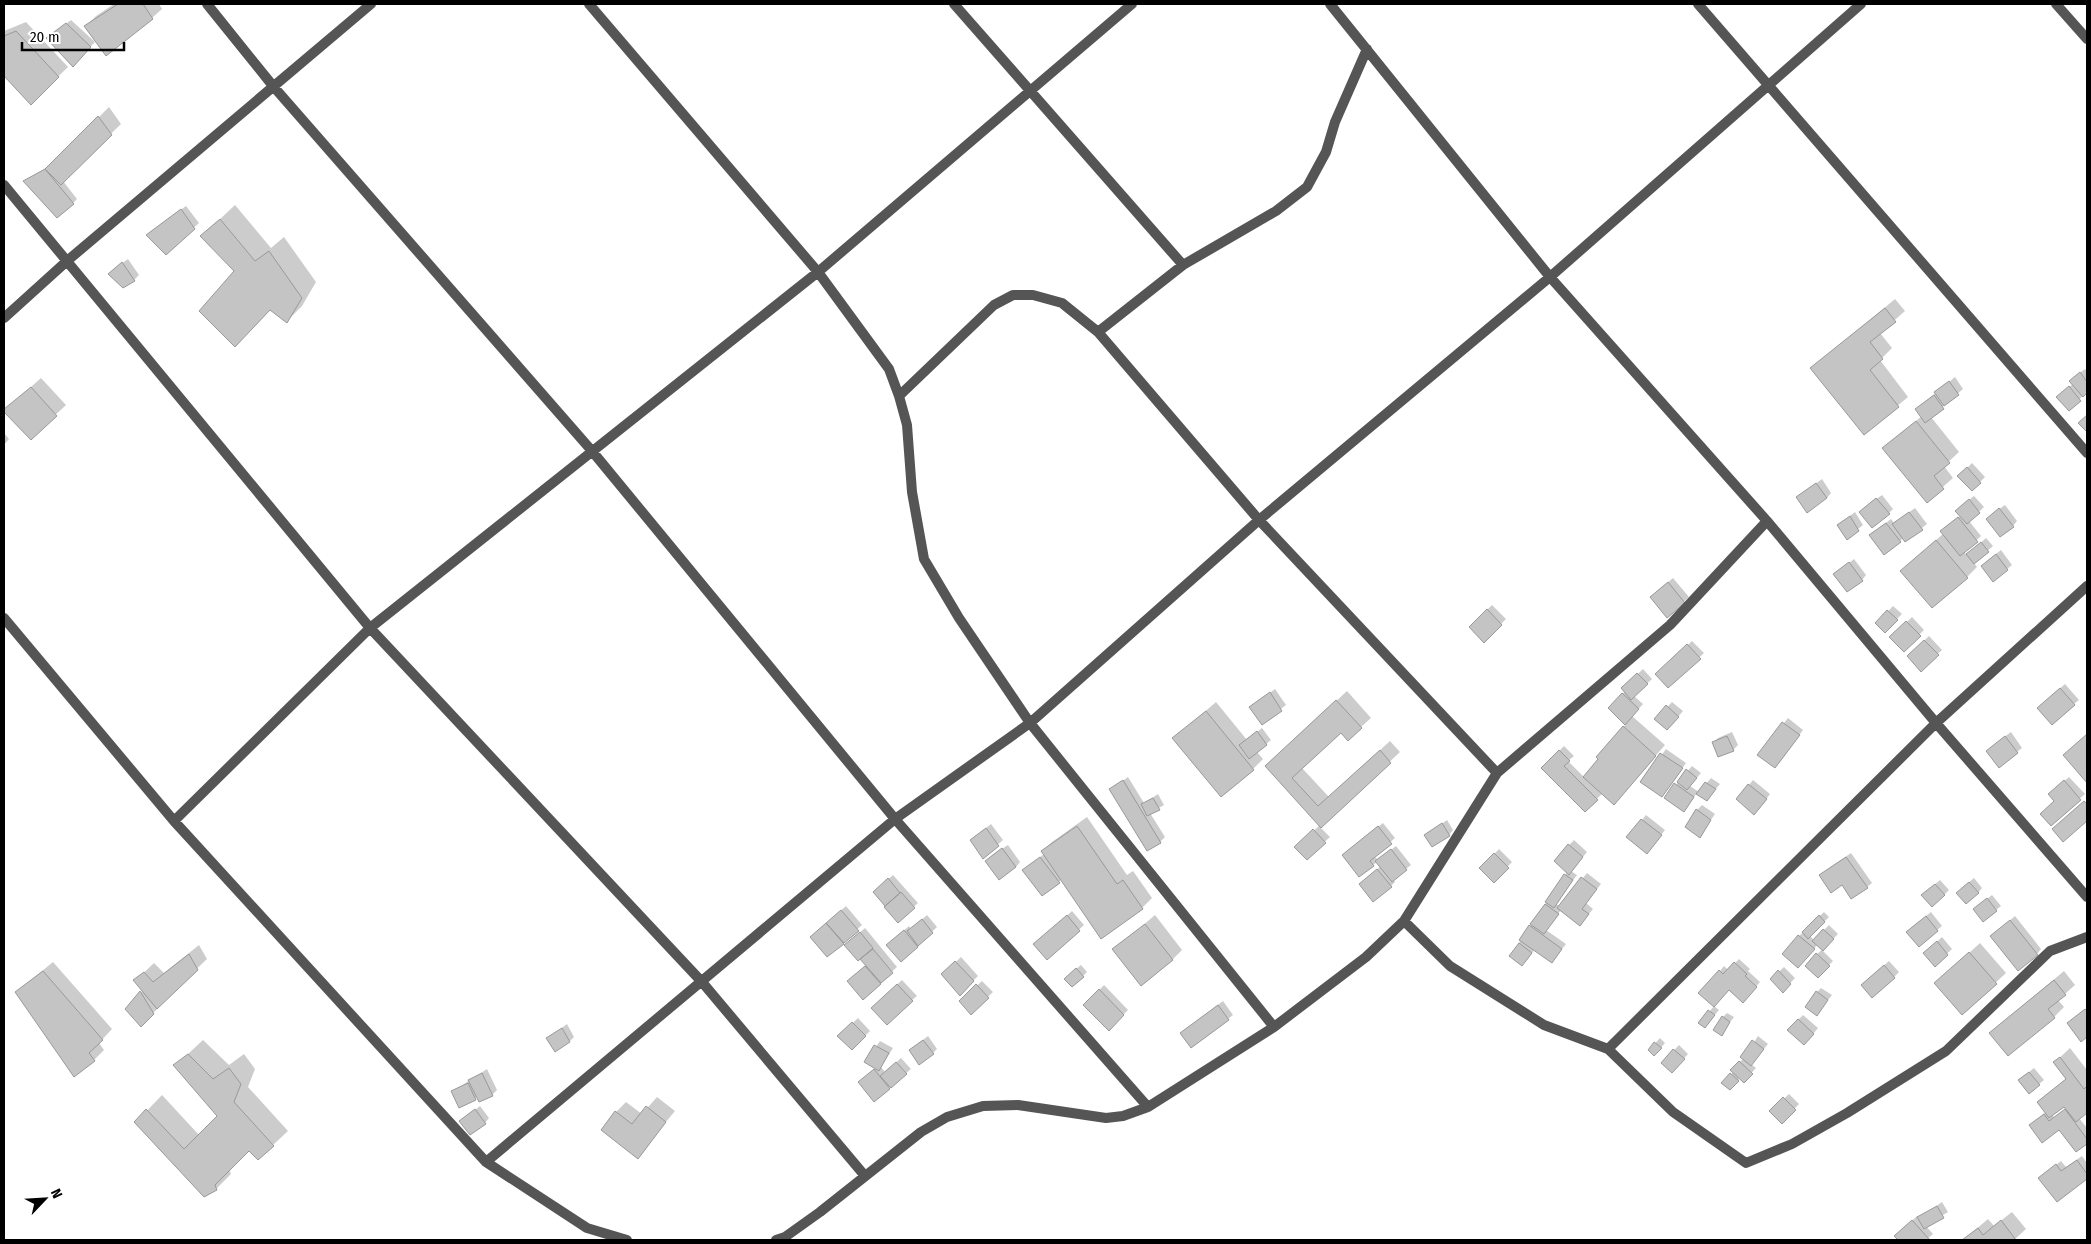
<svg xmlns="http://www.w3.org/2000/svg" width="2091" height="1244" font-family="'Fira Sans Condensed',sans-serif">
	<rect width="100%" height="100%" fill="#fff"/>
	<path fill="#0003" fill-rule="evenodd" d="M114,4H159L162,9L152,18L86,26L96,16Z
		M71,20L95,42L73,65L47,38Z
		M26,22L68,67L31,103L4,74V31Z
		M109,107L121,124L63,181L77,199L73,203L25,181L51,165Z
		M235,205L271,248L284,237L316,282L302,306L287,321L271,308L202,236Z
		M186,206L199,223L166,253L153,230Z
		M128,259L139,275L134,280L114,269Z
		M1895,299L1905,311L1880,333L1892,348L1880,360L1908,397L1864,434L1812,368Z
		M2085,369L2087,371V392L2069,409L2063,392L2073,384L2075,376Z
		M1955,377L1963,389L1931,417L1959,452L1944,466L1953,478L1927,501L1894,439L1922,416L1921,405Z
		M41,378L66,405L31,438L4,411Z
		M4,433L9,439L4,445Z
		M1972,463L1985,477L1972,490L1959,476Z
		M1822,479L1831,493L1827,498L1803,493Z
		M1882,495L1893,509L1889,513L1865,507Z
		M1974,496L1984,507L1969,521L1981,536L1964,552L1967,555L1986,538L1993,546L1974,563L1977,567L1967,577L1901,571L1944,533L1947,526L1961,515V506Z
		M2005,505L2017,521L2013,526L1992,514Z
		M1915,508L1927,524L1905,541L1903,538L1900,541L1875,531L1891,519L1894,523Z
		M1855,512L1863,525L1847,538L1838,525Z
		M2001,550L2012,565L1994,580L1987,561Z
		M1854,559L1866,575L1862,580L1840,570Z
		M1673,578L1689,597L1667,616L1656,592Z
		M1492,605L1506,619L1484,641L1470,627Z
		M1893,606L1902,614L1885,631L1877,623Z
		M1912,617L1924,630L1904,650L1891,637Z
		M1929,636L1942,650L1921,670L1908,656Z
		M1692,641L1704,653L1668,687L1656,674Z
		M1643,669L1652,679L1634,696L1643,704L1632,716L1665,745L1623,793H1603L1585,810L1542,768L1564,746L1574,756L1568,761L1584,777L1600,759L1597,757L1626,724L1610,708L1625,691L1623,688Z
		M2065,684L2079,700L2074,704L2043,703Z
		M1275,689L1286,705L1262,723L1251,707Z
		M1347,691L1371,718L1361,727L1341,731L1301,767L1329,797L1390,741L1400,752L1320,827L1330,837L1307,858L1296,847L1320,825L1276,757Z
		M1216,702L1247,740L1262,728L1271,740L1257,752L1263,759L1253,769L1174,738Z
		M1672,702L1683,711L1672,724L1656,719Z
		M1788,718L1803,730L1780,762L1759,755Z
		M1732,732L1738,745L1733,750L1714,742L1718,738Z
		M2011,732L2022,748L1999,766L1992,746Z
		M1666,749L1686,763L1662,796L1642,782Z
		M1692,766L1701,773L1690,786L1699,792L1711,778L1720,784L1707,800L1697,793L1684,811L1665,798Z
		M1128,777L1144,803L1158,794L1164,805L1150,813L1165,837L1160,842L1111,789Z
		M2069,777L2085,794L2051,824L2056,801L2054,790Z
		M1753,780L1770,794L1759,809L1749,785Z
		M1702,805L1715,814L1700,836L1697,810Z
		M1646,815L1665,830L1651,848L1642,820Z
		M1087,817L1127,875L1133,871L1152,898L1142,908L1061,880L1043,895L1024,870L1044,854L1042,851L1052,842Z
		M1447,820L1453,830L1449,835H1426Z
		M1383,823L1395,838L1374,856L1378,860L1396,846L1411,865L1393,879L1395,882L1391,886L1365,879L1381,866L1377,862L1360,875L1348,850Z
		M991,824L1003,840L983,857L976,836Z
		M1574,840L1587,852L1571,871L1577,875L1556,904L1560,906L1587,873L1601,884L1586,903L1593,909L1584,920L1561,910L1546,930L1566,944L1552,962L1535,949L1527,960L1510,956L1567,872L1569,845Z
		M1008,845L1020,862L1016,867L991,856Z
		M1499,849L1512,862L1494,881L1481,868Z
		M1851,853L1872,883L1867,887L1825,871Z
		M893,875L918,903L898,921L874,892Z
		M1974,878L1982,888L1978,893L1962,888Z
		M1940,880L1949,890L1944,895L1928,890Z
		M1992,895L2001,906L1996,910L1979,905Z
		M846,906L862,925L828,956L816,932Z
		M1072,911L1084,925L1047,959L1040,940Z
		M1824,912L1829,917L1810,936L1814,940L1829,925L1838,934L1822,950L1833,961L1818,976L1817,954L1823,949L1818,944L1803,962L1783,954L1799,936Z
		M1931,912L1942,926L1919,945L1912,927Z
		M927,915L937,927L901,961L892,941L909,926L911,929Z
		M1155,915L1182,950L1172,960L1114,950Z
		M2015,916L2041,949L2037,954L1996,932Z
		M865,928L897,967L863,998L853,977L867,965L850,941Z
		M1942,937L1952,949L1935,965L1929,949Z
		M1980,943L2006,973L1963,1013L1946,974Z
		M199,945L207,959L157,1007L158,1008L141,1026L127,1009L143,990L135,981L154,963L164,973Z
		M961,957L978,976L960,994L942,975Z
		M1739,959L1750,969L1748,971L1760,982L1748,996L1730,989L1720,971L1724,966L1728,970Z
		M1889,961L1899,972L1894,977L1867,980Z
		M53,962L112,1029L99,1043L104,1050L94,1060L16,992Z
		M1081,965L1087,972L1083,976L1070,974Z
		M1784,967L1795,978L1783,991L1771,979Z
		M2064,971L2075,985L2058,1000L2064,1007L2054,1017L1990,1033Z
		M902,980L917,996L912,1000L877,1003Z
		M982,981L993,992L971,1013L960,1001Z
		M1104,985L1128,1010L1109,1029L1085,1005Z
		M1821,988L1832,995L1821,1009L1817,992Z
		M1223,1001L1233,1015L1228,1019L1186,1029Z
		M1714,1006L1719,1010L1709,1022L1700,1023Z
		M1727,1013L1734,1017L1721,1034L1723,1017Z
		M1803,1015L1818,1028L1809,1039L1798,1020Z
		M858,1018L870,1031L852,1049L839,1036Z
		M567,1024L574,1037L570,1041L548,1038Z
		M928,1036L937,1049L933,1053L910,1050Z
		M1758,1036L1768,1044L1751,1064L1756,1068L1744,1081L1740,1078L1729,1089L1723,1083L1734,1071L1732,1070L1744,1058Z
		M1660,1038L1665,1043L1659,1050H1649Z
		M203,1040L229,1065L244,1054L255,1069L248,1087L288,1131L273,1145L249,1149L229,1169L231,1174L216,1189L136,1122L162,1095L199,1135L219,1116L175,1066Z
		M880,1041L893,1048L881,1067L885,1072L901,1058L911,1069L875,1100L864,1078L876,1068L866,1062Z
		M1679,1045L1688,1054L1672,1072L1662,1063Z
		M2070,1048L2087,1070V1112L2079,1118L2087,1128V1142L2077,1151L2059,1128L2035,1121L2046,1112L2038,1102L2067,1078L2055,1062ZM2064,1105L2067,1108L2055,1118L2052,1115Z
		M2034,1068L2044,1080L2039,1084L2024,1076Z
		M487,1069L497,1090L492,1095L479,1101L477,1097L460,1107L452,1092Z
		M1789,1094L1799,1104L1782,1122L1771,1111Z
		M657,1097L675,1111L637,1157L616,1112L626,1102L642,1114Z
		M480,1106L489,1118L485,1123L466,1117Z
		M2082,1156L2087,1163V1177L2057,1200L2045,1173L2061,1161L2066,1167Z
		M1942,1202L1948,1212L1926,1226L1933,1234L1926,1240H1899L1896,1236L1917,1216L1919,1218Z
		M2012,1212L2026,1229L2014,1240H1963L1988,1219L1994,1226Z"/>
	<path fill="#c4c4c4" stroke="#999" d="M118,4H143L153,19L106,56L84,26Z
		M66,23L91,47L73,67L46,38Z
		M16,31L59,77L31,105L4,76V36Z
		M98,116L112,135L61,185L45,169Z
		M45,169L74,204L57,218L23,181Z
		M181,209L195,229L166,255L146,235Z
		M220,219L255,261L269,251L302,298L287,323L270,310L235,347L199,311L234,271L200,236Z
		M122,262L135,281L123,288L108,274Z
		M1885,308L1896,322L1870,342L1883,359L1870,370L1899,407L1864,435L1810,368Z
		M2080,372L2087,382V393L2083,397L2069,381Z
		M1949,381L1959,395L1944,406L1934,392Z
		M2069,386L2081,401L2069,411L2056,397Z
		M31,387L57,416L31,440L4,412V409Z
		M1934,395L1944,409L1925,423L1915,409Z
		M2087,415V432L2078,423Z
		M1916,421L1950,463L1934,476L1944,489L1927,503L1882,448Z
		M1967,467L1981,483L1972,491L1957,476Z
		M1816,483L1827,498L1807,513L1796,497Z
		M1876,498L1890,514L1872,528L1859,512Z
		M1969,499L1980,513L1967,524L1955,511Z
		M1999,508L2014,527L2000,537L1986,519Z
		M1909,512L1923,530L1905,542L1892,524Z
		M1850,516L1859,531L1847,540L1837,525Z
		M1958,517L1978,542L1960,556L1940,531Z
		M1886,523L1901,542L1884,555L1869,535Z
		M1936,540L1968,578L1932,608L1900,571Z
		M1981,542L1989,552L1974,564L1966,554Z
		M1996,554L2008,570L1993,582L1981,566Z
		M1849,562L1863,581L1847,592L1833,574Z
		M1668,582L1685,603L1667,618L1650,597Z
		M1487,609L1502,625L1484,643L1469,627Z
		M1887,610L1898,620L1885,633L1875,623Z
		M1906,621L1921,636L1904,652L1889,637Z
		M1924,640L1939,655L1921,672L1907,656Z
		M1687,644L1701,659L1668,688L1655,674Z
		M1637,673L1648,684L1631,700L1621,688Z
		M2060,688L2075,705L2052,725L2037,708Z
		M1270,692L1282,711L1262,725L1249,707Z
		M1622,693L1639,709L1625,725L1608,708Z
		M1336,700L1362,728L1348,741L1341,733L1292,778L1318,806L1380,750L1391,763L1321,828L1265,766Z
		M1666,705L1679,717L1667,730L1654,719Z
		M1206,711L1254,770L1221,797L1172,738Z
		M1782,722L1800,735L1775,768L1757,755Z
		M1623,726L1656,756L1614,805L1583,777L1598,759L1596,757Z
		M1257,731L1267,745L1249,759L1239,745Z
		M2087,734V783L2063,755Z
		M1727,736L1734,751L1718,757L1712,742Z
		M2005,736L2018,753L1999,768L1986,751Z
		M1559,750L1570,761L1564,766L1598,800L1585,812L1541,768Z
		M1660,753L1683,768L1662,797L1640,782Z
		M1686,769L1697,778L1687,790L1677,782Z
		M1123,780L1161,843L1147,851L1109,789Z
		M2064,780L2081,800L2051,826L2040,814L2054,801L2048,794Z
		M1705,782L1716,789L1707,801L1696,794Z
		M1674,783L1694,797L1684,812L1664,798Z
		M1748,784L1767,799L1754,815L1736,799Z
		M1153,798L1160,810L1147,816L1141,804Z
		M2084,801L2087,804V821L2063,842L2052,829Z
		M1696,809L1711,820L1700,838L1685,827Z
		M1641,819L1662,835L1647,854L1626,837Z
		M1442,823L1450,836L1432,847L1424,835Z
		M1077,826L1117,884L1123,880L1143,909L1101,939L1041,851Z
		M1378,826L1392,844L1370,861L1374,866L1359,877L1342,855Z
		M986,828L999,846L983,859L970,840Z
		M1313,829L1326,843L1307,860L1294,847Z
		M1568,844L1583,857L1569,875L1554,861Z
		M1002,848L1016,867L999,880L985,861Z
		M1391,849L1407,870L1392,882L1375,861Z
		M1494,853L1509,868L1494,883L1479,868Z
		M1040,857L1060,883L1042,896L1022,870Z
		M1846,857L1868,888L1851,899L1842,885L1831,893L1819,875Z
		M1377,869L1392,887L1373,902L1359,884Z
		M1564,874L1573,880L1554,908L1545,902Z
		M1581,877L1597,889L1582,909L1589,914L1580,926L1557,908Z
		M888,878L900,893L885,906L873,892Z
		M1969,882L1979,893L1966,904L1956,893Z
		M1935,884L1945,895L1932,907L1921,895Z
		M901,892L915,908L898,923L884,907Z
		M1987,898L1997,911L1983,922L1973,909Z
		M1545,904L1559,914L1544,934L1530,924Z
		M841,910L859,931L844,943L826,923Z
		M1067,915L1080,931L1047,960L1033,944Z
		M1819,915L1825,922L1808,939L1802,932Z
		M1926,916L1938,931L1919,947L1906,932Z
		M922,919L933,933L918,946L907,931Z
		M2010,920L2038,955L2018,971L1990,936Z
		M826,923L844,944L827,957L810,937Z
		M1145,924L1173,960L1141,986L1112,949Z
		M1529,925L1562,949L1552,963L1519,940Z
		M1823,929L1834,939L1823,951L1812,941Z
		M904,930L918,947L901,962L886,945Z
		M860,932L873,948L858,961L844,945Z
		M1798,935L1815,949L1798,968L1782,954Z
		M1937,941L1948,955L1935,967L1923,953Z
		M1519,943L1532,953L1522,966L1509,956Z
		M873,949L893,973L881,983L860,959Z
		M1969,952L1997,984L1962,1015L1934,983Z
		M1816,953L1830,966L1818,978L1805,966Z
		M189,954L198,970L157,1009L133,980L144,972L153,982Z
		M955,961L974,981L960,996L941,974Z
		M1734,962L1747,974L1745,976L1757,987L1743,1003L1729,990L1714,1007L1698,993L1719,970L1723,974Z
		M1884,965L1895,978L1872,998L1861,985Z
		M865,966L881,984L863,1000L847,981Z
		M1076,968L1084,977L1072,987L1064,979Z
		M1778,970L1791,984L1783,993L1770,979Z
		M43,971L103,1040L89,1053L95,1061L74,1077L15,992Z
		M2054,980L2066,995L2048,1009L2055,1018L2008,1056L1989,1033Z
		M897,984L913,1001L887,1025L871,1008Z
		M976,984L989,998L971,1015L959,1001Z
		M1099,989L1124,1015L1109,1031L1083,1005Z
		M140,991L154,1014L141,1027L125,1009Z
		M1816,991L1828,1000L1817,1016L1805,1007Z
		M1218,1005L1229,1020L1191,1048L1180,1033Z
		M2085,1009L2087,1011V1037L2081,1042L2067,1023Z
		M1708,1010L1715,1015L1705,1028L1698,1023Z
		M1722,1016L1730,1022L1722,1036L1713,1030Z
		M1798,1019L1814,1034L1804,1045L1787,1030Z
		M852,1022L866,1036L852,1050L837,1036Z
		M562,1028L570,1042L555,1052L546,1038Z
		M923,1040L934,1054L919,1065L909,1050Z
		M1752,1040L1764,1049L1751,1066L1740,1057Z
		M1654,1042L1662,1048L1654,1056L1648,1050Z
		M874,1045L889,1053L879,1071L864,1062Z
		M1673,1049L1685,1059L1672,1073L1661,1063Z
		M188,1054L213,1079L229,1068L241,1084L234,1102L274,1146L258,1160L249,1151L215,1185L217,1190L204,1197L134,1122L146,1109L184,1149L217,1116L173,1065Z
		M2060,1057L2084,1089L2087,1086V1113L2076,1122L2064,1107L2049,1118L2037,1102L2066,1079L2053,1062Z
		M1739,1061L1753,1074L1744,1083L1730,1070Z
		M896,1062L907,1074L891,1088L880,1076Z
		M874,1069L890,1089L874,1102L858,1082Z
		M2029,1072L2040,1085L2029,1094L2018,1080Z
		M482,1073L493,1096L479,1102L468,1080Z
		M1730,1073L1739,1081L1730,1090L1721,1083Z
		M468,1083L476,1100L459,1108L451,1091Z
		M1783,1097L1796,1110L1782,1124L1769,1111Z
		M646,1106L666,1122L638,1159L601,1130L615,1111L632,1124Z
		M475,1109L486,1124L470,1135L459,1121Z
		M2065,1109L2087,1139V1144L2076,1152L2059,1130L2042,1143L2029,1125L2044,1114L2049,1121Z
		M2077,1160L2087,1174V1179L2057,1202L2038,1178L2056,1164L2061,1171Z
		M1937,1206L1944,1218L1924,1229L1917,1217Z
		M1912,1220L1929,1239L1928,1240H1898L1894,1236Z
		M2001,1220L2016,1240H1962L1978,1228L1983,1235Z"/>
	<g fill="none" stroke-linecap="round" stroke-linejoin="round">
		<path stroke="#555" stroke-width="10" d="M207,4L273,86L592,451L895,819L1148,1107
			M589,4L818,272L889,369L899,396L907,425L912,492L924,559L959,618L1030,723L1274,1027
			M954,4L1183,265
			M1330,4L1550,277L1767,521L1936,723L2087,897
			M1698,4L2087,453
			M2056,4L2087,39
			M4,185L370,628L702,982L865,1176
			M4,318L67,261L371,4
			M1098,332L1183,265L1276,211L1307,187L1326,152L1335,122L1367,49
			M899,396L994,305L1013,295H1033L1062,303L1098,332L1259,520L1497,773
			M4,618L174,821L486,1162L587,1228L627,1240
			M174,821L370,628L818,272L1132,4
			M1404,921L1450,966L1544,1025L1608,1049L1673,1112L1746,1163L1792,1144L1847,1113L1946,1051L2050,951L2087,937
			M1608,1049L1936,723L2087,586
			M486,1162L895,819L1030,723L1259,520L1550,277L1861,4
			M776,1240L785,1237L820,1212L921,1132L947,1117L983,1106L1018,1105L1106,1118L1123,1116L1148,1107L1274,1027L1366,957L1404,921L1497,773L1670,625L1767,521"/>
	</g>
	<rect width="2091" height="1244" fill="none" stroke="#000000" stroke-width="10"/>
	<g transform="translate(45 1199) rotate(65)" stroke="#ffffff" stroke-width="4" paint-order="stroke">
	<path d="M0-4L9 19L0 12L-9 19Z" fill="#000000"/>
	<text y="-8" font-size="14" font-weight="bold" text-anchor="middle" fill="#000000">N</text>
	</g>
	<path d="M22 42v8h102v-8" fill="none" stroke="#000000" stroke-width="2.5"/>
	<text x="30" y="42" font-size="15" fill="#000000" stroke="#ffffff" stroke-width="4" paint-order="stroke">20 m</text>
</svg>
